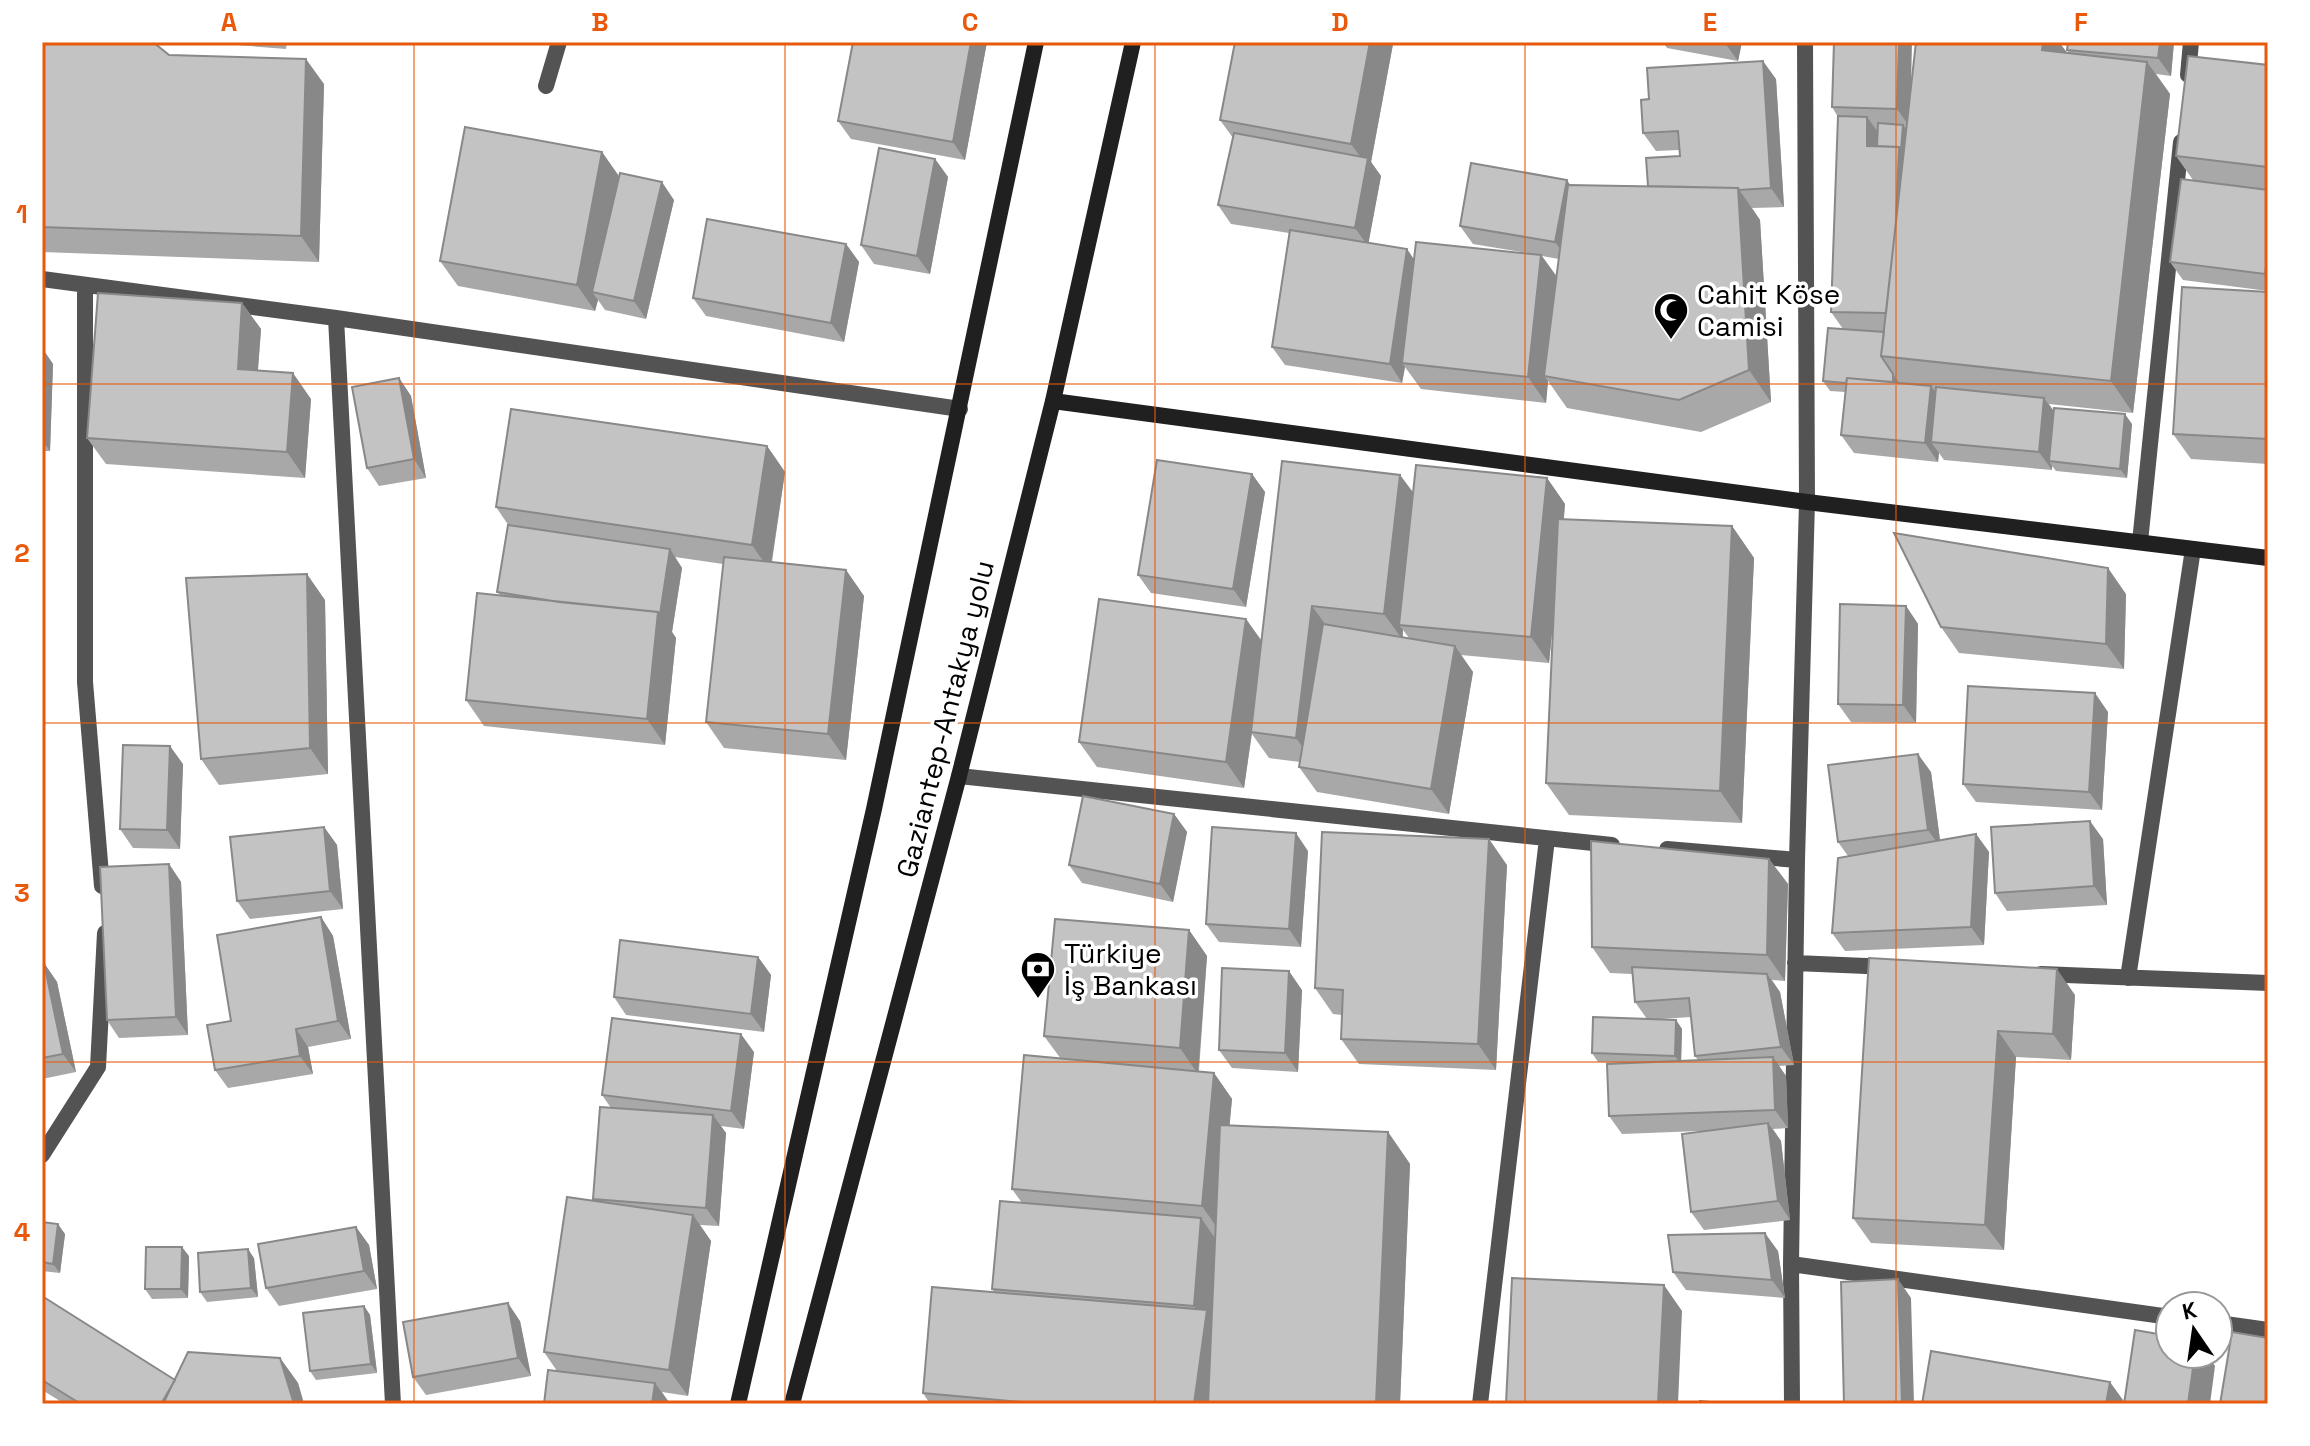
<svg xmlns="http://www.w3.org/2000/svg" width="2310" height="1446" font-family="'Space Grotesk',sans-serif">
	<rect width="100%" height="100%" fill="#fff"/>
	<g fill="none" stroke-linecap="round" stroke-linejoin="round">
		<path stroke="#535353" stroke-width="16" d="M1805,42L1807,502L1797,860L1791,1264L2170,1317
			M2188,75L2191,42
			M546,86L559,42
			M42,279L336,318L960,409
			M85,285V682L102,886
			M336,318L393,1404
			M2140,542L2181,142
			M959,776L1612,845
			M1667,849L1797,860
			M1795,963L1890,967
			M2041,974L2268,983
			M2128,978L2193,549
			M42,1155L98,1067L105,933
			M1791,1264L1792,1404
			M2218,1323L2268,1330
			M1480,1404L1547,839"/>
		<path stroke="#202020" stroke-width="16" d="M1053,401L1807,502L2268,558
			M738,1404L874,809L1036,42
			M792,1404L959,776L1053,401L1133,42"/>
	</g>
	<path fill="#a8a8a8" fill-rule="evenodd" d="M42,42L169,55L324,84L319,262L42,252Z
		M199,42H287L286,49Z
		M987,42L965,160L851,139L838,121Z
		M1663,42H1742L1738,61L1667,48Z
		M1916,42H2059L2067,53H2069L2067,50L2174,42L2171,76L2156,74L2170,94L2133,413L2049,404L2054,411L2132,424L2127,478L2056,471L2052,466V470L1944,460L1939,453L1938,462L1854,453L1841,435L1845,392L1830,391L1823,381L1843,329L1831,312L1838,117L1832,107L1911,85Z
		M1393,44L1371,162L1381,176L1368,243L1407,249L1414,260L1534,254L1473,244L1460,226L1570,185L1648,186L1680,156L1679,150L1656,151L1643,133L1776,79L1784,207L1752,208L1760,220L1771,402L1701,432L1567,408L1548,381L1546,403L1421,389L1405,367L1402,383L1285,365L1272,347L1289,233L1231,224L1218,205L1233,138L1220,120ZM1542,256L1559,259L1557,277Z
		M2268,65V291L2183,280L2170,262L2193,180L2176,156Z
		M602,152L619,176L674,200L646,319L605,310L598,300L595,311L458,286L440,261Z
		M935,159L948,177L930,274L874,264L861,245Z
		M846,244L859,262L844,342L706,316L693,298Z
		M2268,292V464L2191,459L2173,434Z
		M242,303L261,329L258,370L311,399L305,478L106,464L87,438Z
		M42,348L53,364L50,451H42Z
		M399,378L411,396L426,478L379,486L367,468Z
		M767,446L785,472L772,562L846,570L864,596L846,760L724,748L706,722L723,564L675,557L682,568L672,632L676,638L665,745L484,726L466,700L500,595L497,592L509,526L496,507Z
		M1252,474L1265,492L1246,607L1151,593L1138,575Z
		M1400,475L1413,492L1547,478L1565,504L1564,519L1732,526L1754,558L1742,823L1569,815L1546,783L1554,611L1549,663L1461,655L1473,672L1449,814L1317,792L1299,767L1300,762L1269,758L1252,734L1244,788L1097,767L1079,742L1246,619L1262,641ZM1403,630L1409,638L1403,637Z
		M2126,594L2124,669L1959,653L1941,627Z
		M325,600L328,774L219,785L201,759Z
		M1906,606L1918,624L1916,723L1851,722L1838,704Z
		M2108,712L2102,810L1976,802L1963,784Z
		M183,764L180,849L133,848L120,829Z
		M1931,772L1940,840L1976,834L1989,852L1984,945L1845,951L1832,933L1848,856L1838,842Z
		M1174,814L1187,832L1173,902L1082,883L1069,865Z
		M324,827L337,845L343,909L250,919L237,901Z
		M2103,839L2107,905L2007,911L1995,893Z
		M1308,851L1301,947L1219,942L1206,924Z
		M1769,859L1788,884L1785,981L1772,980L1780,992L1794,1065L1779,1066L1786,1076L1788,1128L1773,1129L1781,1141L1790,1220L1704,1230L1691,1212L1699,1131L1622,1134L1609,1116L1623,1063L1598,1062L1592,1053L1647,1019L1635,1002L1632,974L1610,973L1592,947ZM1691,1017L1695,1056L1698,1060L1681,1061L1682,1029L1676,1020L1660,1019Z
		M169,864L181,882L188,1035L119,1038L107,1020Z
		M1507,865L1496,1070L1359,1064L1341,1039L1342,1015L1333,1014L1315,988Z
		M321,917L333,936L351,1039L308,1047L313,1074L228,1088L215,1070L231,1021Z
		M1189,930L1207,956L1199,1071L1214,1073L1232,1099L1229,1126L1388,1132L1410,1164L1400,1404H930L923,1393L994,1292L992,1289L1022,1203L1012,1189L1061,1059L1044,1036Z
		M758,957L771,975L764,1032L626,1015L614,997Z
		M1869,958L2075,995L2071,1060L2016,1057L2004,1250L1871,1243L1853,1218Z
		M44,963L57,982L76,1072L42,1079V964Z
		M1302,990L1298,1072L1232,1068L1219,1050Z
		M754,1052L744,1129L721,1126L726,1133L719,1226L700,1225L711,1241L688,1396L662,1392L668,1401V1404H544L557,1371L544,1352L594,1200L611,1108L602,1095Z
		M42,1222L65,1234L60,1273L42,1271Z
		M356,1227L369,1245L377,1289L279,1306L266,1288Z
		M1778,1251L1785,1298L1686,1290L1673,1272Z
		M189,1256L188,1298L152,1299L145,1289Z
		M254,1258L258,1297L207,1302L200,1292Z
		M42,1296L175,1380L280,1358L298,1383L304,1404H65L42,1390Z
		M364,1306L370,1315L377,1373L316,1380L310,1371Z
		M520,1321L531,1376L426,1395L413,1377Z"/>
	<path fill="#888" d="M971,42H987L965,160L953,142Z
		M1370,42H1392L1393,44L1371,162L1381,176L1368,246L1355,228L1367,166L1351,144Z
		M1725,42H1742L1738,61L1725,43Z
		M1899,42H1912L1910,127L1897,109Z
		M2043,42H2059L2068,54L2042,50Z
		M2160,42H2174L2171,76L2158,58Z
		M306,59L324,84L319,262L301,236Z
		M1763,61L1776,79L1784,207L1771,188Z
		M2147,62L2170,94L2133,413L2111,381Z
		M1867,117L1880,135V149L1867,146Z
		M1903,125L1910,134L1908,159L1901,150Z
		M1899,147L1911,165L1893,313Z
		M602,152L620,178L592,292L598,300L595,311L577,285Z
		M935,159L948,177L930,274L917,256Z
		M1567,180L1579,199L1568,260L1555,242Z
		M662,182L674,200L646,319L634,301Z
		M1738,188L1760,220L1771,402L1749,370Z
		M846,244L859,262L844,342L831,323Z
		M1407,249L1419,267L1402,363L1405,367L1402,383L1390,364Z
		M2268,254V278L2265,274Z
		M1541,255L1560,281L1544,376L1548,381L1546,403L1528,377Z
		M242,303L261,329L256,394L238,369Z
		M42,348L53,364L50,451L42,440Z
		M293,373L311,399L305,478L287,452Z
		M1893,374L1900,384L1892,387Z
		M399,378L411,396L426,478L414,459Z
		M1931,386L1944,404L1931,442L1939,453L1938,462L1925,443Z
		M2044,398L2057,416L2049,461L2052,466V470L2039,452Z
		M2125,414L2132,424L2127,478L2120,469Z
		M767,446L785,472L770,571L752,545Z
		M1252,474L1265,492L1246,607L1233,589Z
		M1400,475L1418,500L1399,625L1403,630L1402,639L1384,614Z
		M1547,478L1565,504L1549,663L1531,637Z
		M1732,526L1754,558L1742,823L1720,791Z
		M670,549L682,568L672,632L676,638L665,745L647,719L658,612Z
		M2108,568L2126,594L2124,669L2106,644Z
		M846,570L864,596L846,760L828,734Z
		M307,574L325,600L328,774L310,748Z
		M1312,606L1330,631L1314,763L1296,738Z
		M1906,606L1918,624L1916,723L1903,705Z
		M1246,619L1264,645L1244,788L1226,762Z
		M1455,646L1473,672L1449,814L1431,789Z
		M2095,693L2108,712L2102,810L2089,792Z
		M170,746L183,764L180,849L167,830Z
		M1918,754L1931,772L1941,848L1928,830Z
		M1174,814L1187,832L1173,902L1160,884Z
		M2090,821L2103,839L2107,905L2094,886Z
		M324,827L337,845L343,909L330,891Z
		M1296,833L1308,851L1301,947L1289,929Z
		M1976,834L1989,852L1984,945L1971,927Z
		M1489,839L1507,865L1496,1070L1478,1044Z
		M1769,859L1788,884L1785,981L1767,955Z
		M169,864L181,882L188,1035L176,1017Z
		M321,917L333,936L351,1039L338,1021Z
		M1189,930L1207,956L1198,1074L1180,1048Z
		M758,957L771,975L764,1032L751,1014Z
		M44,963L57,982L76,1072L63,1054Z
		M2057,969L2075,995L2071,1060L2053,1034Z
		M1289,971L1302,990L1298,1072L1285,1053Z
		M1767,974L1780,992L1794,1065L1781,1047Z
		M1676,1020L1682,1029L1681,1065L1675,1056Z
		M296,1029L308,1047L313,1074L300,1056Z
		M1998,1031L2016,1057L2004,1250L1985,1225Z
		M741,1034L754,1052L744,1129L731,1111Z
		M1773,1057L1786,1076L1788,1128L1775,1110Z
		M1214,1073L1232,1099L1220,1232L1202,1206Z
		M713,1115L726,1133L719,1226L706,1208Z
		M1768,1123L1781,1141L1790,1220L1778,1201Z
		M1388,1132L1410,1164L1400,1404H1376Z
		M693,1215L711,1241L688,1396L669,1370Z
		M1201,1218L1219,1244L1215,1404H1194L1205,1322L1194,1306Z
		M58,1224L65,1234L60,1273L53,1264Z
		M356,1227L369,1245L377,1289L364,1271Z
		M1765,1233L1778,1251L1785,1298L1772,1280Z
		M182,1247L189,1256L188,1298L181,1289Z
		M248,1249L254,1258L258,1297L251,1288Z
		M1898,1279L1911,1298L1914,1404H1902Z
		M1664,1285L1682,1311L1678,1404H1658Z
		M508,1303L520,1321L531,1376L518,1358Z
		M364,1306L370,1315L377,1373L371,1364Z
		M2195,1354H2207L2215,1366L2210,1404H2188Z
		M280,1358L298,1383L304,1404H294Z
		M2110,1382L2123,1400L2122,1404H2106Z
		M655,1383L668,1401V1404H652Z"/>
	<path fill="#c3c3c3" stroke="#888" stroke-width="2" d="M42,42H153L169,55L306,59L301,236L42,227Z
		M853,42H971L953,142L838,121Z
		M1235,42H1370L1351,144L1220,120Z
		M1834,42H1899L1897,109L1832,107Z
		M1916,42H2043L2042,50L2147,62L2111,381L1881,356Z
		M2068,42H2160L2158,58L2067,50Z
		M2188,56L2268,65V167L2176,156Z
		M1763,61L1771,188L1739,190L1738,188L1648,186L1646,158L1680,156L1678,131L1643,133L1641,100L1649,99L1647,68Z
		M1838,116L1867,117V146L1899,147L1896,221L1886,313L1831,312Z
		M1878,123L1903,125L1901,150L1899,147L1877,146Z
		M465,127L602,152L577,285L440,261Z
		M1234,133L1368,158L1355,228L1218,205Z
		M879,148L935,159L917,256L861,245Z
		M1471,163L1567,180L1555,242L1460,226Z
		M620,173L662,182L634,301L592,292Z
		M2181,179L2268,190V254L2265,274L2170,262Z
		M1568,185L1738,188L1749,370L1679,400L1544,376Z
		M707,219L846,244L831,323L693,298Z
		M1290,230L1407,249L1390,364L1272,347Z
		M1416,242L1541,255L1528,377L1402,363Z
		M2182,287L2268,292V439L2173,434Z
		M98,293L242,303L238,369L293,373L287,452L87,438Z
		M1828,328L1884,332L1881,356L1893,374V382L1847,378L1846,383L1823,381Z
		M399,378L414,459L367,468L352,387Z
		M1847,378L1931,386L1925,443L1841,435Z
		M1936,387L2044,398L2039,452L1931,442Z
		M2054,408L2125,414L2120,469L2049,461Z
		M511,409L767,446L752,545L496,507Z
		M1157,460L1252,474L1233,589L1138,575Z
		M1282,461L1400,475L1384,614L1312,606L1296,738L1251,732Z
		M1416,465L1547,478L1531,637L1399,625Z
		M1558,519L1732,526L1720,791L1546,783Z
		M508,525L670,549L660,614L658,612L559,602L497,592Z
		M1894,533L2108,568L2106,644L1941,627Z
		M724,557L846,570L828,734L706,722Z
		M307,574L310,748L201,759L186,578Z
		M477,593L658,612L647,719L466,700Z
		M1099,599L1246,619L1226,762L1079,742Z
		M1840,604L1906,606L1903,705L1838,704Z
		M1323,624L1455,646L1431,789L1299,767Z
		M1968,686L2095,693L2089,792L1963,784Z
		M123,745L170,746L167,830L120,829Z
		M1918,754L1928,830L1838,842L1828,765Z
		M1083,796L1174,814L1160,884L1069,865Z
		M2090,821L2094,886L1995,893L1991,827Z
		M324,827L330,891L237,901L230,837Z
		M1212,827L1296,833L1289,929L1206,924Z
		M1322,832L1489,839L1478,1044L1341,1039L1343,990L1315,988Z
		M1976,834L1971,927L1832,933L1838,858Z
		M1591,841L1769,859L1767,955L1592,947Z
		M169,864L176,1017L107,1020L100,867Z
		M321,917L338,1021L296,1029L300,1056L215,1070L207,1025L231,1021L217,935Z
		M1055,919L1189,930L1180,1048L1044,1036Z
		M620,940L758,957L751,1014L614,997Z
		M1869,958L2057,969L2053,1034L1998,1031L1985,1225L1853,1218Z
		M44,963L63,1054L42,1058V964Z
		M1632,967L1767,974L1781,1047L1695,1056L1689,998L1635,1002Z
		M1222,968L1289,971L1285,1053L1219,1050Z
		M1593,1017L1676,1020L1675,1056L1592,1053Z
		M612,1018L741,1034L731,1111L602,1095Z
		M1024,1055L1214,1073L1202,1206L1012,1189Z
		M1773,1057L1775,1110L1609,1116L1607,1064Z
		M600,1107L713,1115L706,1208L593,1199Z
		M1768,1123L1778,1201L1691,1212L1682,1134Z
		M1220,1125L1388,1132L1376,1404H1208Z
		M567,1197L693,1215L669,1370L544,1352Z
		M1000,1201L1201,1218L1194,1306L992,1289Z
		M42,1222L58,1224L53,1264L42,1262Z
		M356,1227L364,1271L266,1288L258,1244Z
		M1765,1233L1772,1280L1673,1272L1668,1235Z
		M146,1247H182L181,1289H145Z
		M248,1249L251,1288L200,1292L198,1253Z
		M1512,1278L1664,1285L1658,1404H1506Z
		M1898,1279L1902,1404H1844L1841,1282Z
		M932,1287L1207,1310L1194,1404H1043L923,1393Z
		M42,1296L175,1380L161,1404H81L42,1380Z
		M508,1303L518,1358L413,1377L403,1322Z
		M364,1306L371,1364L310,1371L303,1313Z
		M2135,1330L2170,1336V1354H2195L2188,1404H2124Z
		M2232,1332L2268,1338V1404H2220Z
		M1931,1351L2110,1382L2106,1404H1922Z
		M188,1352L280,1358L294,1404H163Z
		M548,1370L655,1383L652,1404H544Z
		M1700,1401L1731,1404H1700Z"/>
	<path fill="none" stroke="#e8590c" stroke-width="2" stroke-opacity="0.55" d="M414,42V1404M785,42V1404M1155,42V1404M1525,42V1404M1896,42V1404M42,384H2268M42,723H2268M42,1062H2268"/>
	<defs>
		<g id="mosque-pin" transform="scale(1.8)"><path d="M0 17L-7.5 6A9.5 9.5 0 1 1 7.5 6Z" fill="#000" stroke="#fff"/><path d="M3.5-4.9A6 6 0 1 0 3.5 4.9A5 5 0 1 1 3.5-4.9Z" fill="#fff"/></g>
		<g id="bank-pin" transform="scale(1.8)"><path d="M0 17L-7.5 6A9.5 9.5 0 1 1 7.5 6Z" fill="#000" stroke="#fff"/><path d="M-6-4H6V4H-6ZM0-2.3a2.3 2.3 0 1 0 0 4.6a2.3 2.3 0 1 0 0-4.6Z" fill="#fff"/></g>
	</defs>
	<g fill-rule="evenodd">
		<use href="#mosque-pin" x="1671" y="310"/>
		<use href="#bank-pin" x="1038" y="969"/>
	</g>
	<g text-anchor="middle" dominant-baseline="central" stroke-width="7" stroke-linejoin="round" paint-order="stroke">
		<g font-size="28" fill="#000" stroke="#fff" text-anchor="start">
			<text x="1697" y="294">Cahit Köse<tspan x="1697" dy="32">Camisi</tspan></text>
			<text x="1064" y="953">Türkiye<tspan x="1064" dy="32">İş Bankası</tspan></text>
		</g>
		<g font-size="28" fill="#000" stroke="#fff">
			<text transform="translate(945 719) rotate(-76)">Gaziantep-Antakya yolu</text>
		</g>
	</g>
	<rect width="2310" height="1446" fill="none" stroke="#ffffff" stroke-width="88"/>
	<g transform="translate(2194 1330) rotate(347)"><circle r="38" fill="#ffffff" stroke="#999999" stroke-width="2"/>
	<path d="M0-6L14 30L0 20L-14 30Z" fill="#000000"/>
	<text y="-12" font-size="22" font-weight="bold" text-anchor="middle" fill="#000000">K</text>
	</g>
	<rect x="44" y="44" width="2222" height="1358" fill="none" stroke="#e8590c" stroke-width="3"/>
	<g font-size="26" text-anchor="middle" font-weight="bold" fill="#e8590c">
		<text x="229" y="31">A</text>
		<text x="600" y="31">B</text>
		<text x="970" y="31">C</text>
		<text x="1340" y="31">D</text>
		<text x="1710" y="31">E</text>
		<text x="2081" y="31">F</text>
		<text x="22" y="223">1</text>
		<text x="22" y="562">2</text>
		<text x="22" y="902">3</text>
		<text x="22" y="1241">4</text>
	</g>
</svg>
